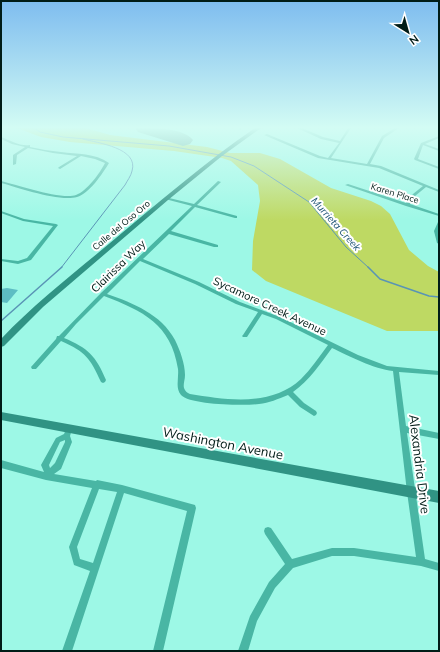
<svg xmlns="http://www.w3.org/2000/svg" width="440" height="652" font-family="Mulish,sans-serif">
	<rect width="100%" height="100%" fill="#9df8e6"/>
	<path fill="#bed963" d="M17,128H86L110,135L207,147L230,153H260L280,159L331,188L371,201L381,206L390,214L409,250L428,266L439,272V331H387L266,281L252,270L253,241L260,201L258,185L231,161L222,158L174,151L70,142L41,137Z"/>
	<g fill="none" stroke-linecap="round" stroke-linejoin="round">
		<path stroke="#5994b5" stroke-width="1" d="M34,128L40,132L63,137L169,146L231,157L254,166L309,202L346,247L369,268
			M61,268L125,185C127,181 131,176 132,171C139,148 98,143 83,139"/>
		<path stroke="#5994b5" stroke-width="1.5" d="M368,267L380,279L429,296L439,297
			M1,321L62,267"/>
		<path fill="#5ea092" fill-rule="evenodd" d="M135,128C150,128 183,127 193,140L190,144L183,146L138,132Z"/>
	</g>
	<path fill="#5dbdc3" d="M7,288L18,290L7,303L1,302V289Z"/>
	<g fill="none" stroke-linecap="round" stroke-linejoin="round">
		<path fill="#49b6a4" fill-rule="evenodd" d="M239,128H241V129L240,130Z
			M297,128H302L323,137L340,141L348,128H351L331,158L367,164L382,136L395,128H399L384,138L370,164L381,166L439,190V192L426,187L415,196L410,204L439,214V216L406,206L345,185L348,184L406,203L413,194L423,186L379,168L318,158L264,135L267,134L320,156L328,158L339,143L321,139Z
			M439,136V138L425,144L439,149V151L423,145L418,159L439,167V169L415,160L414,159L421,143Z
			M1,137C10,140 21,147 30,145V147C40,149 50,151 61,152C77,154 95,153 109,163C103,173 89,194 77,197C59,202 20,188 1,183V181C18,185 61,200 76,195C87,191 100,173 105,163L95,159L81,156L60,169L58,168L59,167L77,156L53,153L28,148L17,155L16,164L13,165V155L25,147L12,144L1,139Z
			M218,181L221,182L197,205L237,216V218H235L195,207L171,231L218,245V247H214L169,234L143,259L199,282L240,302L280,317L358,355L387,366L439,371V375L399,372L406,426L439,433V439L407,433L425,559L439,563V571L421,566L354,556H332L293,568L275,588L257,621L248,651H238L250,616L269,582L285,564L265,534L264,531L265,528L268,527L271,528L292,559L332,548H354L416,557L407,492L393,371C374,369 349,356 332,348C320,364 310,380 293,392L304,403L316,411L317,413L316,415L314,416L300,407L288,395C278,399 269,403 259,404C245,406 190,405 181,395C175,388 179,378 178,369C171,324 143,311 104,296L76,324L64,338C88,348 96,356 106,380L105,382L103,383L101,382C90,358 86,352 61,341L36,369H32L31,367L56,339L57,336H59L101,293L192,206L165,199V197L194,204ZM140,261L195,284L236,304L258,312L243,335L242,336L243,337H247L262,314L276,319L328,345C319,357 311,369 301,379C271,407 227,400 190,394C187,393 185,391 184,388C183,384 185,380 185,375C185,364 180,350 175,340C161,314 133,303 107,294Z
			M1,211L24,219L56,224L58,225L31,260L18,264L1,261V259L18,261L27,258L53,226L23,221L1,213Z
			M438,222H439L438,231L439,244L437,243L434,231Z
			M69,426L71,427L72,429L70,436L72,442L61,469L54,474L96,481L97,480L122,485L195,505L196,508L163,651H153L187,511L124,493L72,651H62L90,571L74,565L69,547L92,488L46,480L1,468V460L44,472L41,465L56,438L64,434L67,427ZM65,440V442L55,463L50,468L49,465L60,442ZM99,489L117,492L93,563L80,559L77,547Z"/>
		<path fill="#309384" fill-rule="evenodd" d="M255,128H261L222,156L168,200L43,307L4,346L1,347V339C35,303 73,274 110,243C158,203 204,163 255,128Z
			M1,412L439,491V503L1,420Z"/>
	</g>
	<linearGradient id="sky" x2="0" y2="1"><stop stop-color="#7ebcef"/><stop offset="0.58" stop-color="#d3fcf4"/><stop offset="1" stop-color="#d3fcf4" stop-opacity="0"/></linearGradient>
	<rect width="440" height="220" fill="url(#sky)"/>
	<g text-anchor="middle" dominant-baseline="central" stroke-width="4" stroke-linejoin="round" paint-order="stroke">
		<g font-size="9" fill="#001c17" stroke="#fff">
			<text transform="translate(395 193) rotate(17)">Karen Place</text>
			<text transform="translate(121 225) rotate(-40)">Calle del Oso Oro</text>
		</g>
		<g font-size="10" font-style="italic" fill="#1c5274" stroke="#fff">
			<text transform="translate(336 224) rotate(48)">Murrieta Creek</text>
		</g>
		<g font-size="11" fill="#001c17" stroke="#fff">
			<text transform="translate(118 266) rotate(-44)">Clairissa Way</text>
			<text transform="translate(270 306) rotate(25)">Sycamore Creek Avenue</text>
		</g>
		<g font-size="13" fill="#001c17" stroke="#fff">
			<text transform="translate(223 443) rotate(11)">Washington Avenue</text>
			<text transform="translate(420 464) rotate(83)">Alexandria Drive</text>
		</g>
	</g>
	<rect width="440" height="652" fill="none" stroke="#001c17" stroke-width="4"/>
	<g transform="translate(408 32) rotate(143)" stroke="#ffffff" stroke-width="3" paint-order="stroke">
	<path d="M0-3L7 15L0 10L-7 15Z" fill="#001c17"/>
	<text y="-6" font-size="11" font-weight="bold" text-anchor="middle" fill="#001c17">N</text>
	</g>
</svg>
